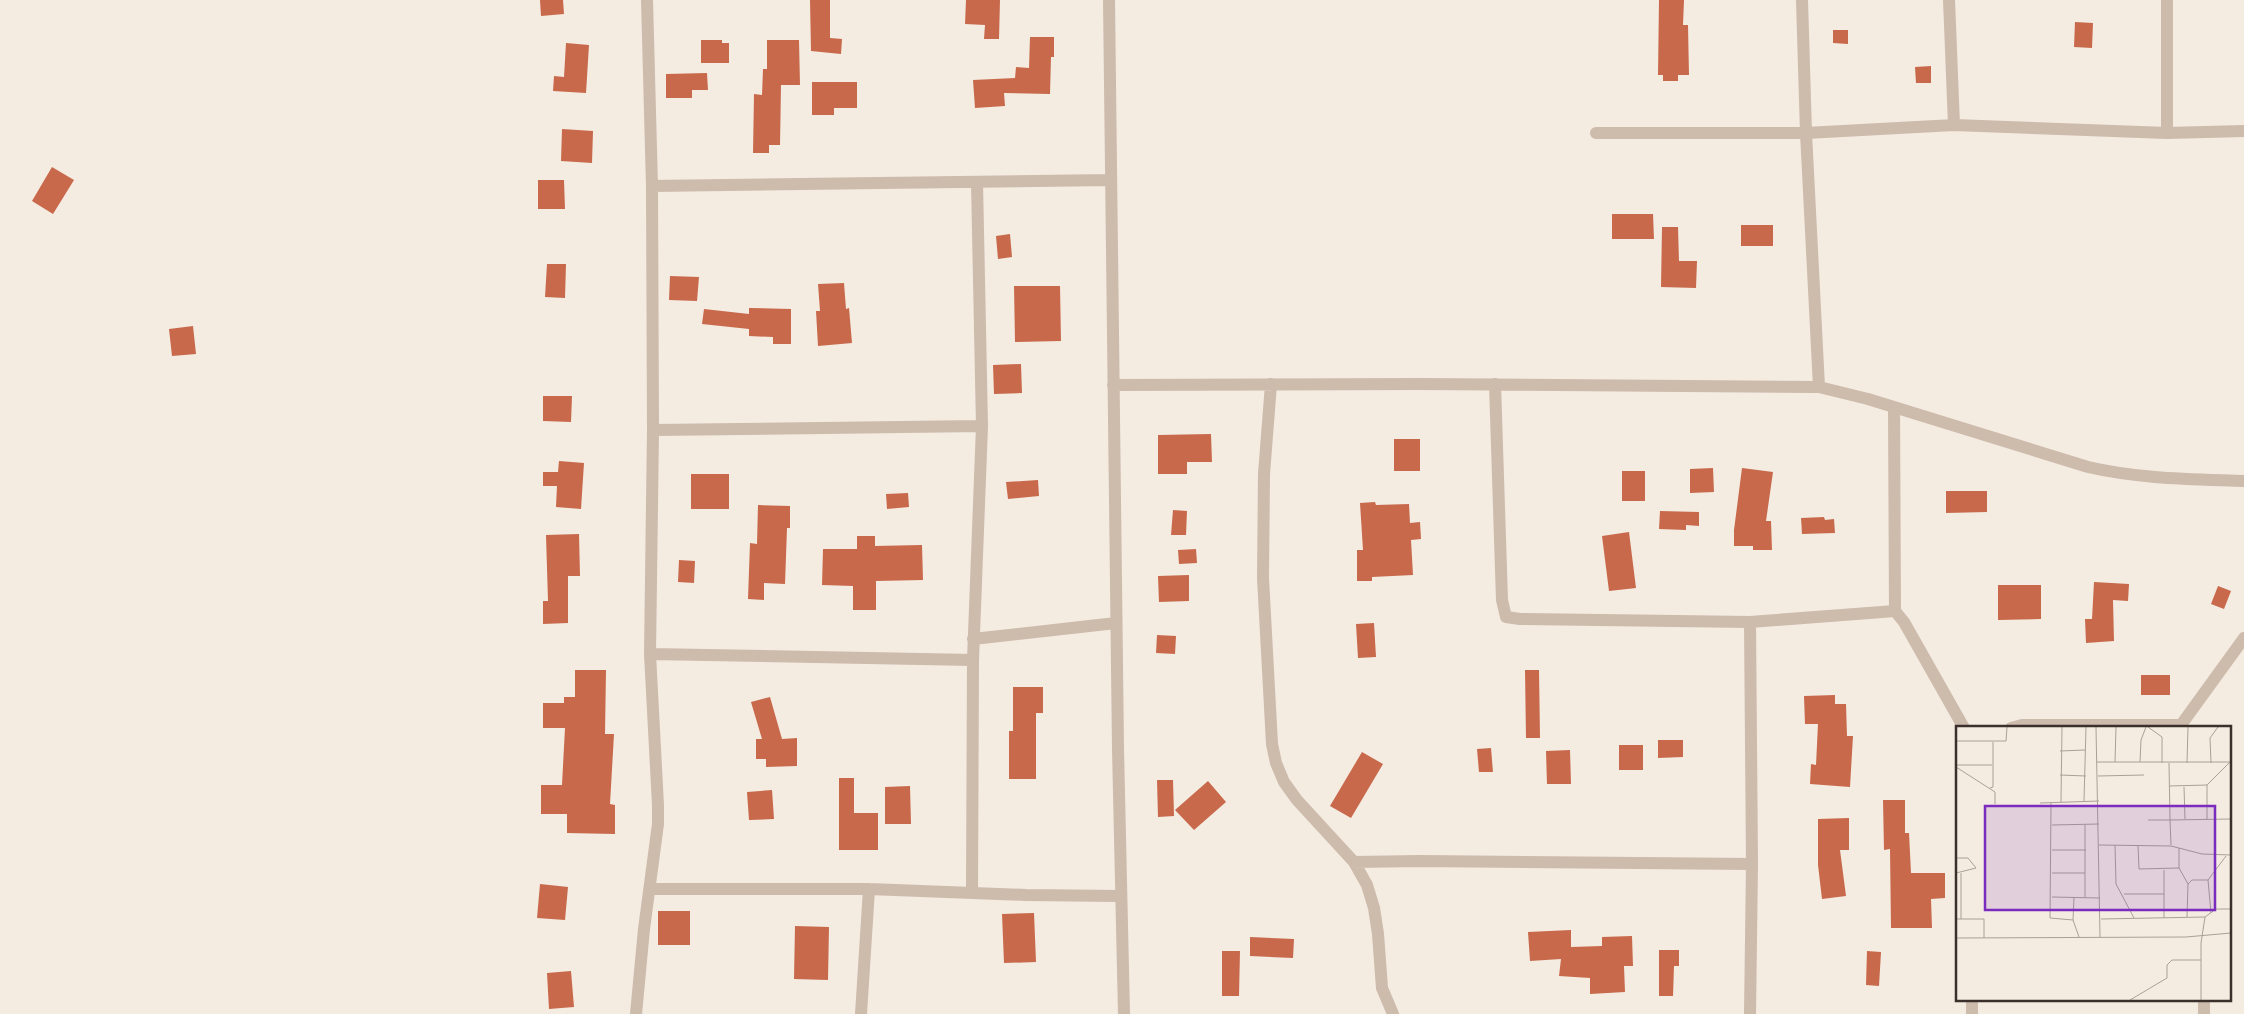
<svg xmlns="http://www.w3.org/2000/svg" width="2244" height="1014" font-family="Figtree,sans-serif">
	<rect width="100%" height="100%" fill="#f4ebe1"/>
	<path fill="#c8694b" d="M540,0H563L564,14L541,16Z
		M810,0H830V38L842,39L841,54L811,51Z
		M966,0H1000L999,39H984L985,25L965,24Z
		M1659,0H1684L1683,25H1688L1689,75H1678V81H1663V75H1658Z
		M2075,22L2093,23L2092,48L2074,47Z
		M1833,30H1848V44L1833,43Z
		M1030,37H1054V57H1051L1050,94L1004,93L1005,106L975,108L973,80L1015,78L1016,67L1029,68Z
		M701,40H722V43H729V63H701Z
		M767,40H799L800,85H781L780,145H769V153H753L754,94L762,95L763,69H767Z
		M566,43L589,45L586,93L553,91L554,76L564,77Z
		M1931,66V83H1916L1915,67Z
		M707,73L708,90H692V98H666V74Z
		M812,82H857V108H834V115H812Z
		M562,129L593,131L592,163L561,161Z
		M52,167L74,180L53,214L32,201Z
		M538,180H564L565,209H538Z
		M1612,214H1653L1654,239H1612Z
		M1741,225H1773V246H1741Z
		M1662,227H1678L1679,261H1697L1696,288L1661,287Z
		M1010,234L1012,257L998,259L996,236Z
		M547,264H566L565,298L545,297Z
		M670,276L699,277L697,301L669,300Z
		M844,283L846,309L849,308L852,343L818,346L816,311H820L818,284Z
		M1014,286H1060L1061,341L1015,342Z
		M749,308L791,309V344H773V337L749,336V329L702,324L704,309L749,314Z
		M193,326L196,354L172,356L169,329Z
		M1021,364L1022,393L994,394L993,365Z
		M543,396H572L571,422L543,421Z
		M1211,434L1212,462H1187V474H1158V435Z
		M1394,439H1420V471H1394Z
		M559,461L584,463L581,509L556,507L557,486H543V472H558Z
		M1713,468L1714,492L1690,493V469Z
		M1742,468L1773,472L1766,521H1771L1772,550H1753V546H1734V530Z
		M1622,471H1645V501H1622Z
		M691,474H729V509H691Z
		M1038,480L1039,496L1008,499L1006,482Z
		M1946,491H1987V512L1946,513Z
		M908,493L909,507L887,509L886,494Z
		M1375,502L1376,505L1409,504L1410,523L1420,522L1421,539L1411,540L1413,575L1372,577V581H1357V550H1363L1360,503Z
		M758,505L790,506V528H787L785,584L764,583V600L748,599L750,543L757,544Z
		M1173,510L1187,511L1186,535H1171Z
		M1660,511L1699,512V526L1686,525V530L1659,529Z
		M1824,517L1825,520L1834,519L1835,533L1802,534L1801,518Z
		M1629,532L1636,588L1609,591L1602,536Z
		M579,534L580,576H568V623L543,624V601H548L546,535Z
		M857,536H875V546L922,545L923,580L876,581V610H853V586L822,585L823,549H857Z
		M1196,549L1197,563L1179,564L1178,550Z
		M679,560L695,561L694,583L678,582Z
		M1189,575V601L1159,602L1158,576Z
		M2094,582L2129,584L2128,601L2113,600L2114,641L2086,643L2085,619H2092Z
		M1998,585H2041V619L1998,620Z
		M2218,586L2231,591L2224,609L2211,604Z
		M1374,623L1376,657L1358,658L1356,624Z
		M1157,635L1176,636L1175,654L1156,653Z
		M575,670H606L605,734H614L610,804L615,805V834L567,833V814H541V785H562L565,728H543V703H564V697H575Z
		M1525,670H1539L1540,738H1526Z
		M2141,675H2170V695H2141Z
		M1013,687H1043V713H1036V779H1009V731H1013Z
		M1835,695V704H1846L1847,736H1853L1850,787L1810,784L1811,764L1816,765L1818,724H1805L1804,696Z
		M770,697L782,739L797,738V766L766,767V759H756V739H762L751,702Z
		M1658,740H1683V757L1658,758Z
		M1619,745H1643V770H1619Z
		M1491,748L1493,772H1479L1477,749Z
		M1570,750L1571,784H1547L1546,751Z
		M1362,752L1383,764L1351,818L1330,806Z
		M839,778H854V813H878V850H839Z
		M1157,780H1173L1174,816L1158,817Z
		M1208,781L1226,802L1194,830L1175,810Z
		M910,786L911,824H885V787Z
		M772,790L774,819L749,820L747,792Z
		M1883,800H1905V833H1909L1911,873H1945V898L1931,899L1932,928H1891L1890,849L1884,850Z
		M1849,818V850H1840L1846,896L1822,899L1818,865V819Z
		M540,884L568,887L565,920L537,918Z
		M658,911H690V945H658Z
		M1034,913L1036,962L1004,963L1002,914Z
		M795,926L829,927L828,980L794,979Z
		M1571,930V947L1602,946V937L1632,936L1633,966H1624L1625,992L1590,994V978L1559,976L1561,959L1530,961L1528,932Z
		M1250,937L1294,939L1293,958L1250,956Z
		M1659,950H1679V966H1674L1673,996H1659Z
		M1222,951H1240L1239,996H1222Z
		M1867,951L1881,952L1879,986L1866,985Z
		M571,971L574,1007L549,1009L547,973Z"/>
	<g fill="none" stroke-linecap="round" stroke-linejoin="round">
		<path stroke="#cdbbac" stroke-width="12" d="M1109,0L1118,749L1124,1014
			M1949,0L1954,125
			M1596,133H1806L1802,0
			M2167,133V0
			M652,186L1111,180
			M1271,384L1264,474L1263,578L1272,744L1276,763L1284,782L1297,800L1354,862L1367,885L1374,908L1378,934L1382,988L1393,1014
			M1495,384L1502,600L1506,617L1520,619L1750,622L1895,611
			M1113,385L1420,384L1819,387L1868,399L2088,467C2140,479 2191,479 2244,481
			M1819,387L1806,133L1954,125L2167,133L2244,131
			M1894,408L1895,611L1904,622L1964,728
			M653,430L982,426
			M973,639L1116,623
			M650,654L973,660
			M2181,725L2244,638
			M2011,728L2022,725H2181
			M1354,862L1420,861L1752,864
			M651,889H869L1026,895L1120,896
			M972,892L973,660L982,426L977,182
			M2204,1000V1014
			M636,1014L644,929L658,824V805L650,654L653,430L652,186L647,0
			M861,1014L869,889
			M1750,1014L1752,864L1750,622
			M1972,1014V1000"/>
	</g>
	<g transform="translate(1956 726)">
		<rect width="275" height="275" fill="#f4ebe1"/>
		<path fill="none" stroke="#aaa098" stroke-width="1" d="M140,1L144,211M192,1L206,11V37M0,15H50L51,1M104,25L129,24M141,36H275M159,36L160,1M184,36L185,14L190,1M231,37L232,1M255,37L254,12L262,1M0,39H36M0,41L39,66V78M104,49L130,50M142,50L188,49M213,60L251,59M228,61L229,93M34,62L37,61V16M128,75L130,1M105,76L106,1M84,77L143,75M95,77L94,192L117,194M192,94H214L213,37M251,94V59L274,36M96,99L143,98M143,119L215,120L246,128L275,129M159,119L160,158L178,192M182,119L183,143L223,142M215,119L214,94L275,93M223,122V142L232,158M96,124H130M0,132H12L20,142L0,147M96,147H129M252,154L255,187M252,154L270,130M168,168H208M96,171L144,172M118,171L117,194L123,211M129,171V99M231,191L232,158L236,154H252M208,192V144M0,193H28V212M5,193V147M145,193L249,191L260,183H275M0,212L230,211L275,207M174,274L211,252V239L216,234H245M245,274V217L249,191"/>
		<path fill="#7b2cbf" fill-opacity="0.15" stroke="#7b2cbf" stroke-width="2.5" d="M29,80H259V184H29Z"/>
		<rect width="275" height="275" fill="none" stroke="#3b302b" stroke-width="2.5"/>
	</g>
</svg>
